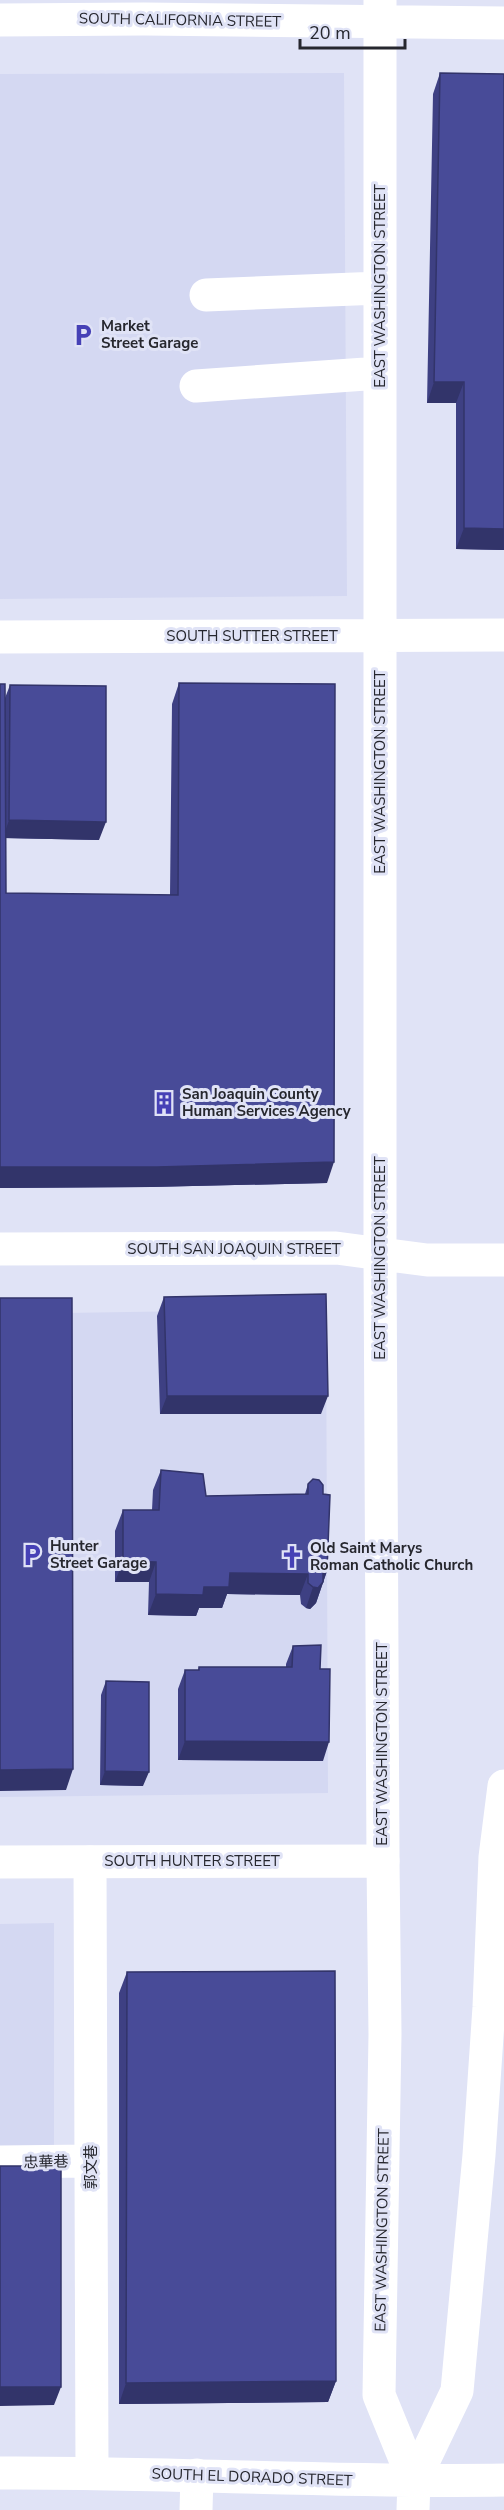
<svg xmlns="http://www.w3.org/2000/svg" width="504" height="2510" font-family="'Nunito Sans','Noto Sans SC',sans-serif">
	<rect width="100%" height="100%" fill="#e0e3f6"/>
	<path fill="#d4d8f2" d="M344,73L347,596L0,599V74Z
		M326,1309L328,1793L0,1797V1314Z
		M54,1923V2405L0,2406V1924Z"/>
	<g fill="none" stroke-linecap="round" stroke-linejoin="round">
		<path stroke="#fff" stroke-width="33" d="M380,0V1254L383,1861
			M0,20L144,19L504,23
			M206,295L380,288
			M196,386L380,373
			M0,637L504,635
			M0,1249L336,1248L427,1260H504
			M90,1862L92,2472
			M0,2162L91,2161
			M196,2510L197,2475"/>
		<path stroke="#fff" stroke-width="33" d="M0,1862L383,1861L385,2034L379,2395L414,2481L413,2510
			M0,2473C168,2472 336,2483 504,2480"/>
		<path stroke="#fff" stroke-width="33" d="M414,2481L457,2391L479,2155L489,2007L495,1857L504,1786"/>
	</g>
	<path fill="#3e4083" d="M440,73L504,74V550L456,549V403H427L433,94Z
		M179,683L327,1183L150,1187L0,1188V684L5,698L10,685L99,840L5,838L6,893L170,895L172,704Z
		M164,1297L321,1414H160L157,1316Z
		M161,1470L206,1496L305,1494L308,1484L323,1494L327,1571L316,1603L310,1609L306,1608L301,1604L300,1595L227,1594L222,1608H199L196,1616L148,1615L149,1582H115V1531L123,1510H152L153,1490Z
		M293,1646L320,1669L323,1761L178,1760V1689L185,1670H198L199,1667H286V1664Z
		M106,1681L143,1786L100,1785L101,1695Z
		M127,1972L336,2381L328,2402L119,2404V1993Z"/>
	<path fill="#32346a" d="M434,382H464L456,403H427Z
		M464,528L504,529V550L456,549Z
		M9,820L106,822L99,840L3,838Z
		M334,1162L327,1183L150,1187L0,1188V1167Z
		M167,1396H328L321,1414H160Z
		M123,1561L156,1562L149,1582H115Z
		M323,1571H327L316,1603L310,1609L306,1608L313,1587Z
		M230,1573L308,1574L300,1595L227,1594L222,1608H199L196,1616L148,1615L156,1594L204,1587Z
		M185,1741L329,1742L323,1761L178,1760Z
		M73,1769L66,1790L0,1791V1770Z
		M105,1771L149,1772L143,1786L100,1785Z
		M336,2381L328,2402L119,2404L126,2383Z
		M0,2387H61L54,2405L0,2406Z"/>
	<path fill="#484b98" stroke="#32346a" stroke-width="1.5" d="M440,73L504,74V529L464,528V382H434Z
		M179,683L335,684L334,1162L157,1167H0V684H5L6,893L178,895Z
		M10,685L106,686V822L9,820Z
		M326,1294L328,1396H167L164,1297Z
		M0,1298H72L73,1769L0,1770Z
		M161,1470L203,1474L206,1496L308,1494V1484L313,1479L319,1480L323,1485V1494L330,1495L327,1571H323V1582L318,1588L313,1587L308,1583V1574L230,1573L229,1587H204L203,1595L156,1594V1562L123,1561V1510H159Z
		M321,1645L320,1669H330L329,1742L185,1741V1670H199V1667H292L293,1646Z
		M106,1681L149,1682V1772L105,1771Z
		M335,1971L336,2381L126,2383L127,1972Z
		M0,2166H61V2387H0Z"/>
	<defs>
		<g id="parking-bare" transform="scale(1.8)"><path d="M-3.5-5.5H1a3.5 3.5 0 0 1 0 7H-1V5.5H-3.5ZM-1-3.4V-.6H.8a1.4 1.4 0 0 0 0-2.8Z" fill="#4641b6" stroke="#e0e3f6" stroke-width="2.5" paint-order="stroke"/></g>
		<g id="building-bare" transform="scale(1.8)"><path d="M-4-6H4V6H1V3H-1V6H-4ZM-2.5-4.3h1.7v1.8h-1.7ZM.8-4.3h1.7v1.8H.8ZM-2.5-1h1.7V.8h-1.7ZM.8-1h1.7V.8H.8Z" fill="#4641b6" stroke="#e0e3f6" stroke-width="2.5" paint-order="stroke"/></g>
		<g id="church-bare" transform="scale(1.8)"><path d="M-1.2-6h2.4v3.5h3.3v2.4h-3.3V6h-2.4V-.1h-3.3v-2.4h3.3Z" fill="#4641b6" stroke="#e0e3f6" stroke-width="2.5" paint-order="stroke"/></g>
	</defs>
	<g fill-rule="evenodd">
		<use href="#parking-bare" x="83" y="335"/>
		<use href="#building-bare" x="164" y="1103"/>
		<use href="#parking-bare" x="32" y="1555"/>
		<use href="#church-bare" x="292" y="1557"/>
	</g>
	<g text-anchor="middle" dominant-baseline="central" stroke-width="6" stroke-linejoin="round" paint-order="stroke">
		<g font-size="15" fill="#26272e" stroke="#e0e3f6">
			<text transform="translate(180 20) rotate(1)">SOUTH CALIFORNIA STREET</text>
			<text transform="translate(380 286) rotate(-90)">EAST WASHINGTON STREET</text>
			<text x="252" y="636">SOUTH SUTTER STREET</text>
			<text transform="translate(380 772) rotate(-90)">EAST WASHINGTON STREET</text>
			<text x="234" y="1249">SOUTH SAN JOAQUIN STREET</text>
			<text transform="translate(380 1258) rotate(-90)">EAST WASHINGTON STREET</text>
			<text transform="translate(382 1744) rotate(-90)">EAST WASHINGTON STREET</text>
			<text x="192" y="1861">SOUTH HUNTER STREET</text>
			<text transform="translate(46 2162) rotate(-1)">忠華巷</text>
			<text transform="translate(91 2167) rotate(-90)">郭文巷</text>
			<text transform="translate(382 2230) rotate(-89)">EAST WASHINGTON STREET</text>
			<text transform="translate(252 2477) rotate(2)">SOUTH EL DORADO STREET</text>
		</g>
		<g font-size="15" font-weight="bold" fill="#26272e" stroke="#e0e3f6" text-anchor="start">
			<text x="101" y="326">Market<tspan x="101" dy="17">Street Garage</tspan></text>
			<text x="182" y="1094">San Joaquin County<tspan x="182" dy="17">Human Services Agency</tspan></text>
			<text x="50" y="1546">Hunter<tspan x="50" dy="17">Street Garage</tspan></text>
			<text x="310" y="1548">Old Saint Marys<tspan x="310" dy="17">Roman Catholic Church</tspan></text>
		</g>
	</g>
	<path d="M300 39v9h105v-9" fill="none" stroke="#26272e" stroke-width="3"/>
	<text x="309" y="39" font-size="18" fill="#26272e" stroke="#e0e3f6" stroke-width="4.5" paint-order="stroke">20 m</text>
</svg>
